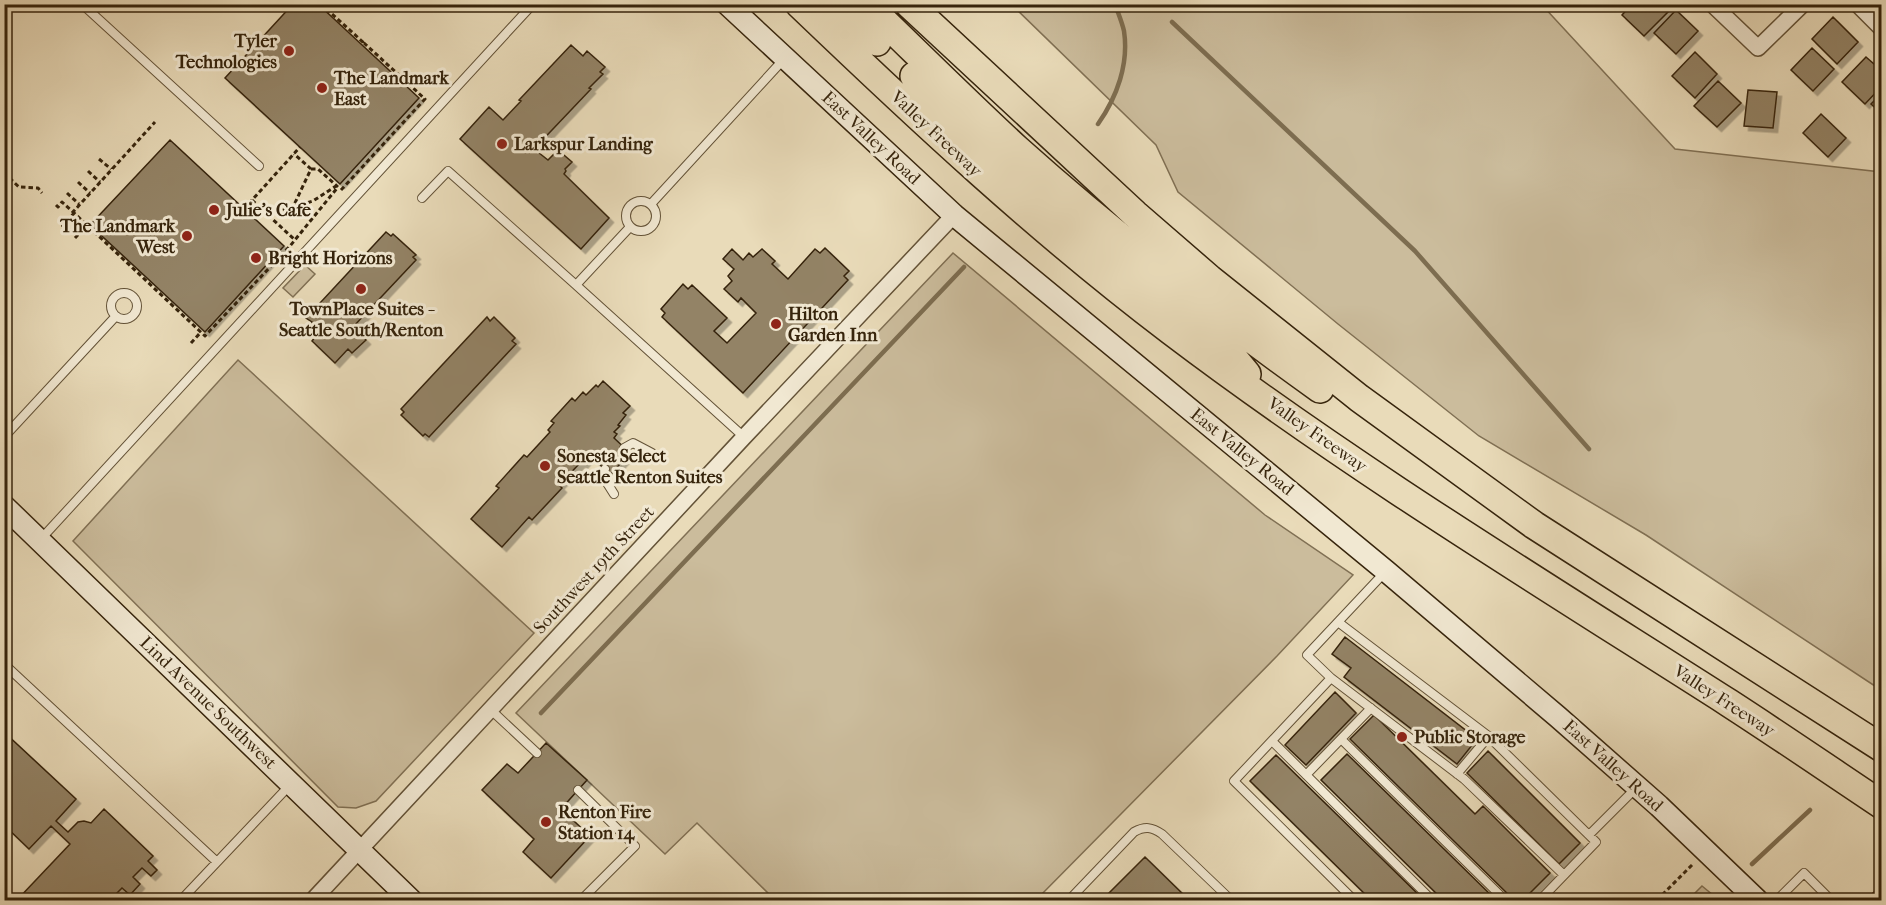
<svg xmlns="http://www.w3.org/2000/svg" width="1886" height="905" font-family="'IM FELL French Canon',serif">
	<defs>
		<filter id="shadow"><feDropShadow dx="4.5" dy="4.5" stdDeviation="0" flood-color="#0004"/></filter>
	</defs>
	<rect width="100%" height="100%" fill="#e9dbb9"/>
	<filter id="stains"><feTurbulence type="fractalNoise" baseFrequency=".00333" numOctaves="4"/><feColorMatrix values="0 0 0 0 .2 0 0 0 0 .09 0 0 0 0 .02 0 0 0 .5 -.17"/></filter>
	<radialGradient id="worn" r=".72"><stop offset=".6" stop-color="#630" stop-opacity="0"/><stop offset="1" stop-color="#630" stop-opacity=".3"/></radialGradient>
	<path fill="#cbbc9c" stroke="#807054" stroke-width="1.5" d="M1012,5H1542L1675,149L1881,172V690L1646,535L1479,436L1338,324L1178,192L1156,145Z
		M953,253L1265,515L1353,575L1277,656L1036,900H775L697,823L665,854L516,713Z
		M305,265L315,274L293,297L283,288Z
		M238,360L534,633L376,801L356,808L338,807L73,541Z
		M1702,886L1719,900H1688Z"/>
	<g fill="none" stroke-linecap="round" stroke-linejoin="round">
		<path stroke="#7d6d50" stroke-width="4.5" d="M1172,22L1415,251L1589,449
			M1098,124C1117,97 1129,64 1124,31C1122,22 1118,13 1115,4
			M541,713L964,267
			M1752,864L1810,810"/>
	</g>
	<path fill="#938366" stroke="#36240c" stroke-width="1.5" filter="url(#shadow)" d="M293,4H318L419,98L340,184L225,78Z
		M1632,4H1668L1672,8L1644,36L1622,15Z
		M1676,10L1698,31L1676,54L1654,33Z
		M1833,17L1858,42L1837,64L1812,39Z
		M571,45L583,56L587,51L605,67L600,72L603,74L589,88L591,89L534,149L548,160L558,150L572,162L565,169L566,171L564,174L609,218L581,249L460,139L489,107L503,120L521,101L519,100Z
		M1812,48L1834,69L1813,91L1791,70Z
		M1695,52L1717,74L1695,98L1672,76Z
		M1866,57L1882,71V86L1865,104L1842,82Z
		M1718,81L1741,103L1717,127L1694,106Z
		M1748,90L1777,92L1773,128L1744,126Z
		M1882,93V114L1871,104Z
		M1821,114L1846,138L1828,157L1803,133Z
		M170,140L284,246L205,332L90,225Z
		M386,232L391,236L393,234L416,255L413,257L416,260L353,327L366,340L352,353L348,349L335,363L312,341L316,336L307,327L312,322L306,318Z
		M825,248L849,271L844,276L848,280L743,393L662,317L665,313L661,309L683,284L688,289L692,285L727,318L714,331L727,343L756,313L741,298L738,302L724,289L732,281L728,276L734,269L723,259L732,249L743,260L749,253L753,257L762,249L775,261L772,264L788,279L815,249L820,253Z
		M487,317L490,321L494,317L515,338L512,341L516,344L429,437L425,434L423,436L401,415L404,412L401,409Z
		M603,381L630,406L623,413L626,415L618,425L620,426L614,432L617,434L614,438L630,453L611,474L590,456L583,464L581,462L559,485L562,488L532,520L529,517L502,547L471,519L499,488L496,486L524,455L527,457L550,432L548,430L554,423L551,421L572,398L575,401L583,392L586,395L596,385L598,387Z
		M1345,637L1477,739L1457,764L1344,677L1351,668L1332,654Z
		M1335,692L1356,713L1306,765L1285,745Z
		M1374,715L1475,814L1483,806L1550,873L1523,900H1514L1350,739Z
		M4,732L76,799L56,821L68,832L78,822L84,821L91,823L104,809L153,856L148,861L157,870L151,876L142,868L133,877L140,884L130,895L122,888L110,900H17L70,844L51,826L29,849L4,825Z
		M546,743L587,780L561,809L590,836L551,878L523,852L534,839L482,790L507,764L518,773Z
		M1488,751L1580,843L1559,864L1467,773Z
		M1347,754L1496,900H1443L1321,780Z
		M1276,755L1424,900H1371L1250,781Z
		M1145,857L1189,900H1102Z
		M1880,887L1882,900H1865Z"/>
	<g fill="none" stroke-linecap="round" stroke-linejoin="round">
		<g stroke="#635237" stroke-width="10">
			<path id="lane" d="M82,4L259,166
				M422,198L448,171L576,285L630,227
				M626 216a15 15 0 1 1 30 0a15 15 0 1 1-30 0Z
				M651,204L784,59
				M576,285L744,437
				M111 306a13 13 0 1 1 26 0a13 13 0 1 1-26 0Z
				M4,437L116,316
				M624,448L633,443L652,453
				M605,469L602,475L614,494
				M40,540L533,4
				M1338,622L1487,735L1596,842L1540,900
				M4,664L217,862
				M1331,678L1464,779L1564,875
				M491,710L537,753
				M1341,739L1505,900
				M1272,741L1432,900
				M1457,774L1489,736
				M1306,775L1371,708
				M578,790L635,846L581,900
				M1589,835L1637,787
				M181,900L290,785
				M1069,900L1134,832C1145,826 1152,827 1162,834L1231,900
				M1354,900L1234,781L1331,678L1307,655L1385,572
				M1777,900L1804,873L1831,900"/>
		</g>
		<g stroke="#635237" stroke-width="18">
			<path id="street" d="M1712,4L1758,48L1803,4
				M1857,4L1882,29
				M313,900L744,437L954,215"/>
		</g>
		<g stroke="#36240c" stroke-width="24">
			<path id="secondary" d="M727,4L954,215L1386,571L1558,717L1659,806L1757,900
				M4,506L411,900"/>
		</g>
		<g stroke="#36240c" stroke-width="30">
			<path id="highway" d="M799,4C918,118 1039,231 1171,331C1349,466 1541,583 1729,703C1780,736 1831,771 1882,805
				M838,4L877,42
				M866,4C916,52 966,102 1017,149C1113,235 1215,314 1320,389
				M909,4L1135,214L1210,279L1359,398L1534,525L1882,748
				M914,76L965,125L1123,268L1223,345L1247,374"/>
		</g>
		<path stroke="#36240c" stroke-width="3" stroke-dasharray="4.5 3" stroke-linecap="butt" d="M321,4L364,43
			M99,159L111,169
			M311,169H318L338,187
			M88,171L100,182
			M4,173L19,187L38,188L42,193
			M78,182L90,193
			M341,190L425,99L364,43L362,45
			M67,193L79,204
			M252,200L268,215L293,207L311,169L294,154
			M56,205L58,207L62,202L73,212L155,122
			M293,207L313,201L336,186
			M244,209L300,147
			M72,211L205,336L290,246L338,187
			M268,215L295,240
			M62,227L74,213
			M75,238L87,225
			M191,343L201,332
			M1657,900L1694,863"/>
		<use href="#lane" stroke="#f1e8d2" stroke-width="8"/>
		<use href="#street" stroke="#f1e8d2" stroke-width="15"/>
		<use href="#secondary" stroke="#f1e8d2" stroke-width="21"/>
		<use href="#highway" stroke="#e9dbb9" stroke-width="27"/>
	</g>
	<g fill="#8f2418" stroke="#f1e8d2" stroke-width="2">
		<circle cx="289" cy="51" r="6"/>
		<circle cx="322" cy="88" r="6"/>
		<circle cx="502" cy="144" r="6"/>
		<circle cx="214" cy="210" r="6"/>
		<circle cx="187" cy="236" r="6"/>
		<circle cx="256" cy="258" r="6"/>
		<circle cx="361" cy="289" r="6"/>
		<circle cx="776" cy="324" r="6"/>
		<circle cx="545" cy="466" r="6"/>
		<circle cx="1402" cy="737" r="6"/>
		<circle cx="546" cy="822" r="6"/>
	</g>
	<g text-anchor="middle" dominant-baseline="central" stroke-width="6" stroke-linejoin="round" paint-order="stroke">
		<g font-size="18" font-weight="bold" fill="#36240c" stroke="#f1e8d2" text-anchor="start">
			<text x="277" y="41" text-anchor="end">Tyler<tspan x="277" dy="21">Technologies</tspan></text>
			<text x="334" y="78">The Landmark<tspan x="334" dy="21">East</tspan></text>
			<text x="514" y="144">Larkspur Landing</text>
			<text x="226" y="210">Julie's Cafe</text>
			<text x="175" y="226" text-anchor="end">The Landmark<tspan x="175" dy="21">West</tspan></text>
			<text x="268" y="258">Bright Horizons</text>
			<text x="361" y="309" text-anchor="middle">TownPlace Suites -<tspan x="361" dy="21">Seattle South/Renton</tspan></text>
			<text x="788" y="314">Hilton<tspan x="788" dy="21">Garden Inn</tspan></text>
			<text x="557" y="456">Sonesta Select<tspan x="557" dy="21">Seattle Renton Suites</tspan></text>
			<text x="1414" y="737">Public Storage</text>
			<text x="558" y="812">Renton Fire<tspan x="558" dy="21">Station 14</tspan></text>
		</g>
		<g font-size="18" fill="#36240c" stroke="#f1e8d2">
			<text transform="translate(936 134) rotate(43)">Valley Freeway</text>
			<text transform="translate(871 138) rotate(43)">East Valley Road</text>
			<text transform="translate(1317 435) rotate(35)">Valley Freeway</text>
			<text transform="translate(1242 452) rotate(39)">East Valley Road</text>
			<text transform="translate(594 570) rotate(-47)">Southwest 19th Street</text>
			<text transform="translate(1724 701) rotate(33)">Valley Freeway</text>
			<text transform="translate(208 703) rotate(44)">Lind Avenue Southwest</text>
			<text transform="translate(1613 766) rotate(42)">East Valley Road</text>
		</g>
	</g>
	<rect width="1886" height="905" fill="none" stroke="#e9dbb9" stroke-width="24"/>
	<rect x="6" y="6" width="1874" height="893" fill="none" stroke="#36240c" stroke-width="3"/>
	<rect x="12" y="12" width="1862" height="881" fill="none" stroke="#36240c" stroke-width="1.5"/>
	<rect width="100%" height="100%" filter="url(#stains)"/>
	<rect width="100%" height="100%" fill="url(#worn)"/>
</svg>
